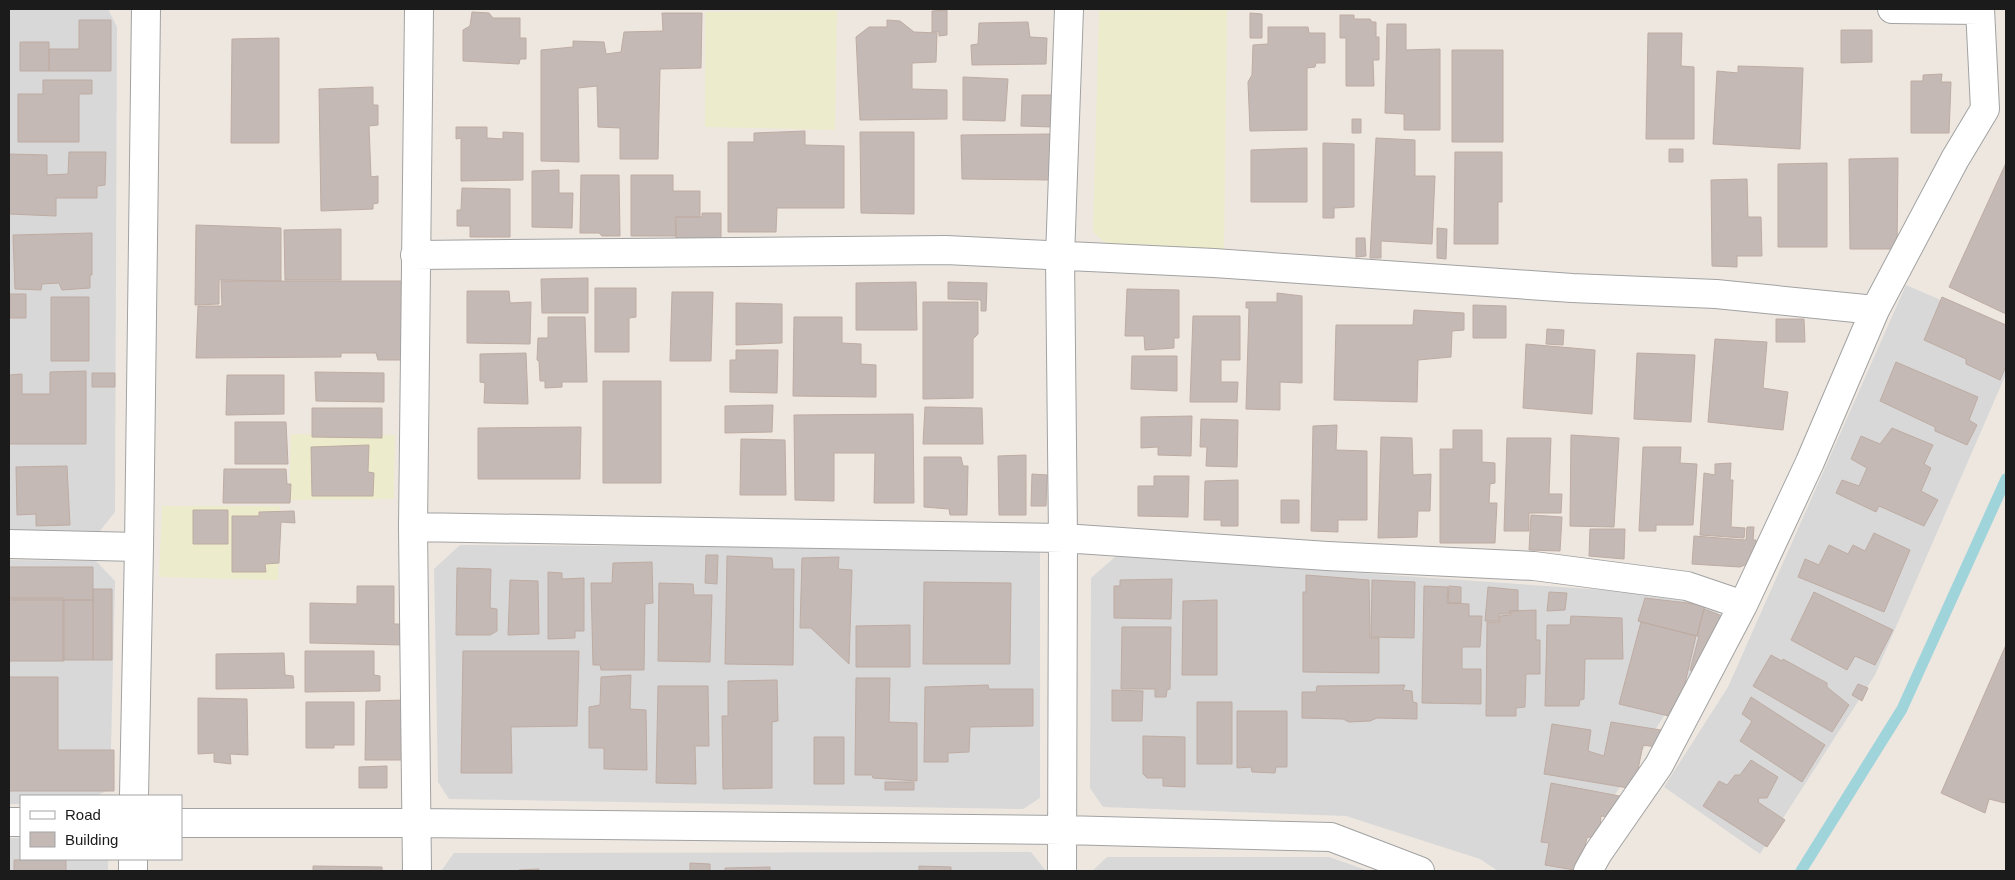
<svg xmlns="http://www.w3.org/2000/svg" width="2015" height="880" font-family="Arial,sans-serif">
	<rect width="100%" height="100%" fill="#ede7e0"/>
	<path fill="#d9d8d8" d="M9,9H108L117,27L115,512L100,531L9,530Z
		M1906,285L2006,328V374L1875,675L1760,854L1664,787L1728,687Z
		M460,545L1040,549V798L1023,809L449,799L438,782L434,569Z
		M1116,556L1676,595L1718,611L1720,625L1568,871H1498L1480,859L1346,816L1103,807L1090,788L1091,578Z
		M9,560L96,561L115,581L110,789L97,796H21V804H9Z
		M9,838H21V859H108V871H9Z
		M1031,852L1046,871H441L454,853Z
		M1107,857H1329L1369,871H1092Z"/>
	<path fill="#ecebcb" d="M1227,10L1224,250L1111,248L1093,232L1099,11Z
		M837,11L835,130L705,127V12Z
		M291,434L395,435L394,499L289,500Z
		M162,506H280L278,580L159,577Z"/>
	<g fill="none" stroke-linecap="round" stroke-linejoin="round">
		<path stroke="#a0d4db" stroke-width="11" d="M1801,871L1902,709L2006,479"/>
	</g>
	<path fill="#c4b9b4" stroke="#beaca3" d="M947,10V35L939,36V32H932V11Z
		M472,12L489,13L493,18H520V38H526V59H520L519,64L463,61V30L470,26Z
		M662,13H702L701,68L660,69L658,159H620V128L598,127L597,86L578,88L579,162L541,161V50L573,47V41L604,42L606,54L621,52L624,32L663,31Z
		M1250,13L1262,14V38H1250Z
		M1340,15H1354V19H1370L1372,22H1376V37H1379V60H1373L1374,86H1346V38H1340Z
		M79,20H111V71H49V49H79Z
		M887,20L900,21L914,32L937,33L936,62L912,63V89L947,90V119L860,120L856,37L869,27H887Z
		M1028,22L1030,37L1047,38L1046,64L972,65L971,45L978,44L979,23Z
		M1387,24H1406V50L1440,49V130H1404V114L1385,113Z
		M1268,27H1308L1309,33H1325V63H1316L1315,67L1307,68V130L1250,131L1248,82L1252,75L1253,45L1268,44Z
		M1841,30H1872V62L1841,63Z
		M1648,33H1682L1681,66L1694,67V139H1646Z
		M279,38V143H231L232,39Z
		M20,42H49V71H20Z
		M1452,50H1503V142H1452Z
		M1738,66L1803,68L1800,149L1713,144L1717,71L1738,73Z
		M1942,74L1941,82H1951L1949,133H1911V81H1923V75Z
		M963,77L1008,79L1005,121L963,120Z
		M43,80H92V94H79V142H18V94H43Z
		M373,87V105H378V125L369,126L371,177L378,176V203L373,204V209L321,211L319,89Z
		M1022,95H1053L1052,127L1021,126Z
		M1352,119H1361V133H1352Z
		M456,127H487V138L503,139V132L523,133V180L461,181V138L456,139Z
		M805,131V145L844,146V208H777L776,232H728V142H754V133Z
		M860,132H914V214L861,213Z
		M1051,134L1053,180L962,179L961,135Z
		M1376,138L1415,140V176H1435L1432,244L1381,241V258H1370Z
		M1323,143L1354,144V207L1334,208V218H1323Z
		M1307,148V202H1251V150Z
		M1669,149H1683V162H1669Z
		M69,152H106L105,185L97,186V198H56V216L9,214V154L47,155V175L68,174Z
		M1455,152H1502V202H1498V244H1454Z
		M1898,158L1897,249H1850L1849,159Z
		M1827,163V247H1778V164Z
		M2006,163V314L1949,287Z
		M559,170V193H573L572,228L532,227V171Z
		M581,175H619L620,236H602L599,233H580Z
		M631,175H673V191H700V217H675L676,236H631Z
		M1747,179L1748,217H1761L1762,256H1737V267L1712,266L1711,180Z
		M462,188L510,189V237H470V226H457V210H461Z
		M702,213H721V243H676V217H702Z
		M196,225L281,228V281L219,280V304L195,305Z
		M1437,228L1447,229L1446,259L1437,258Z
		M341,229V280H285L284,230Z
		M92,233V275H90V288L62,290L59,283L42,284L41,290L15,289L13,235Z
		M1356,238H1365L1366,256L1356,257Z
		M588,278V313H542L541,279Z
		M221,281H407L409,360H378L376,353H341V357L196,358L198,306H222Z
		M916,282L917,330H856V283Z
		M948,282L987,283L986,311H981V300L948,299Z
		M595,288H636V317L629,318V352H595Z
		M1127,289L1179,290V338H1174V348L1145,350L1144,336H1125Z
		M467,291H509L510,303L531,302L530,344L467,343Z
		M672,292H713L711,361H670Z
		M1277,293L1302,296V383L1280,382V410L1246,409L1249,308H1246V302H1277Z
		M10,294H26V318H10Z
		M51,297H89V361H51Z
		M1942,297L2006,325V366L2000,380L1966,364V359L1924,340Z
		M923,302H978V334L973,339V398L923,399Z
		M736,303L782,304V343L736,345Z
		M1473,305L1506,306V338H1473Z
		M1414,310L1464,313V330L1452,331L1451,357L1418,360L1417,402L1334,400L1336,325H1413Z
		M1193,316H1240V360H1221V382H1238L1237,402H1190Z
		M548,317H585L587,382H562V387L545,388V381H540L539,361L537,360L538,338H548Z
		M794,317H842V343L861,344V364L876,365V397L793,396Z
		M1776,319H1804L1805,342H1776Z
		M1547,329L1564,330L1563,345L1546,344Z
		M1715,339L1767,342L1763,388L1788,392L1783,430L1708,422Z
		M1526,344L1595,350L1592,414L1523,408Z
		M736,350H778L777,393L730,392V360H736Z
		M526,353L528,404L484,403L485,383L480,382V354Z
		M1637,353L1695,355L1691,422L1634,419Z
		M1132,356H1177V391L1131,389Z
		M1896,362L1978,397L1969,420L1977,425L1967,445L1935,431V427L1880,401Z
		M86,371V444H9V375L22,374V394H50V372Z
		M315,372L384,373V402L316,401Z
		M92,373H115V387H92Z
		M227,375H284V414L226,415Z
		M603,381H661V483H603Z
		M773,405L772,432L725,433V406Z
		M925,407L982,408L983,444H923Z
		M312,408H382V438L312,437Z
		M913,414L914,503H874L875,453H834V501L795,500L794,415Z
		M1192,416L1191,456L1158,455V447L1141,448V417Z
		M1201,419L1238,420L1237,467L1206,466L1207,447H1200Z
		M235,422H286L288,464H235Z
		M1337,425L1336,450L1367,451V520H1338V532L1311,531L1313,426Z
		M581,427L580,479H478V428Z
		M1892,428L1933,445L1924,464L1931,468L1921,491L1938,500L1924,526L1879,506L1876,512L1836,493L1842,480L1859,486L1867,468L1851,459L1861,436L1880,444Z
		M1453,430H1482V462L1495,463V483L1490,484L1489,503H1497L1495,543H1440V449H1453Z
		M1571,435L1619,438L1614,527L1570,526Z
		M1381,437L1412,438L1413,475L1431,474L1430,511H1418L1417,537L1378,538Z
		M1507,438H1551L1549,494H1562L1561,513H1529V531H1504Z
		M741,439L785,440L786,495H740Z
		M369,445L368,472L374,473L373,496H312L311,447Z
		M1643,447H1681L1680,463L1697,464L1693,525H1656V531H1639Z
		M1026,455V515H999L998,456Z
		M924,457H961L963,466H968L967,515H950L949,509L924,507Z
		M1731,463L1730,480H1733L1731,527L1745,528L1744,538L1700,535L1704,473L1715,475V464Z
		M67,466L70,525L36,526V514L17,515L16,467Z
		M224,469H286L287,484H291L290,503H223Z
		M1032,474L1047,475L1046,506H1031Z
		M1154,476H1189L1188,517L1138,516V486H1154Z
		M1238,480V526H1221V520H1204L1205,481Z
		M1281,500H1299V523H1281Z
		M193,510H228V544H193Z
		M294,511L295,523L281,522L279,563L265,564L266,572H232V516H259V512Z
		M1531,515L1562,517L1560,551L1529,550Z
		M1747,527H1754L1753,540H1756L1754,561L1740,567L1692,564L1694,536L1746,540Z
		M1590,529H1625L1624,559L1589,556Z
		M1874,533L1910,550L1884,612L1798,577L1805,559L1819,565L1829,545L1848,554L1853,545L1865,551Z
		M706,555H718L717,584L705,583Z
		M727,556L772,558L773,569H794L793,665L725,664Z
		M839,557L838,569L852,570L849,664L811,628H800L802,558Z
		M652,562L653,603L645,604L644,670H601L600,665H593L591,583H612L613,563Z
		M9,567H93V600H9Z
		M457,568L491,569L490,608L497,609V631L490,635H456Z
		M548,572L562,573V579L584,578V631H575V638L548,639Z
		M1306,575L1369,580L1370,638H1379V673L1303,672V592H1306Z
		M1172,579L1171,619L1114,618V586H1120V580Z
		M510,580L538,581L539,634L508,635Z
		M1372,580L1415,582L1414,638L1371,637Z
		M924,582L1011,583L1010,664H923Z
		M659,583L693,584L694,595H712L710,662L658,661Z
		M357,586H394V624H406V645L310,643V603L357,604Z
		M1424,586L1448,587L1447,603L1469,604V616H1482L1480,647H1462V669H1481V704L1422,703Z
		M1449,586L1461,587V603H1448Z
		M1488,587L1518,590V611L1510,610L1509,614H1499V621H1485Z
		M93,589H112V660H93Z
		M1549,592L1567,593L1565,610L1547,611Z
		M1814,592L1893,630L1875,665L1855,656L1847,670L1791,640Z
		M9,598H64V661H9Z
		M1645,598L1705,605L1697,636L1638,621Z
		M63,600H93V660H63Z
		M1217,600V675H1182L1183,601Z
		M1704,609L1733,620L1686,692L1692,671L1690,670L1699,636H1697Z
		M1536,610V640H1540V674H1526L1525,707L1516,708V716H1486L1487,622H1500V616L1511,615L1510,611Z
		M1571,616L1622,618L1623,659H1585L1584,699L1580,700L1579,706H1545L1547,625H1570Z
		M1641,622L1696,636L1677,718L1619,704Z
		M910,625V667H856V626Z
		M1122,627H1171L1170,689L1167,690L1166,697H1155V689H1121Z
		M2006,645V800L2005,803L1989,799L1985,813L1941,793Z
		M305,651H374V675L380,676V691L305,692Z
		M463,651H579L577,726L511,727L512,773H461Z
		M284,653L285,675L293,676L294,688L216,689V654Z
		M1771,655L1782,661L1783,659L1827,683V687L1849,705L1832,732L1753,686Z
		M631,675L630,709L646,710L647,770L604,769V748H589V707L600,705L601,677Z
		M9,677H58V750H114V791H9Z
		M856,678H890L889,722L917,723V781L873,778L872,775H855Z
		M777,680L778,721L772,722V788L723,789L722,716H728V681Z
		M1858,684L1868,688L1862,701L1852,695Z
		M988,685L989,689H1033V726L970,727L969,752L948,753V762H924L925,687Z
		M1405,685L1403,690L1412,691L1413,702L1417,703V719L1377,718L1370,721L1349,722L1343,719L1302,718V692H1316L1317,686Z
		M658,686H708L709,746H695L696,784L656,783Z
		M1112,690L1143,691L1142,721H1112Z
		M1751,697L1825,745L1802,782L1740,741L1752,721L1742,714Z
		M198,698L247,699L248,755L230,754L231,764L214,762V753L198,754Z
		M406,700V760H365L366,701Z
		M306,702H354V745H334V748H306Z
		M1197,702H1232V764H1197Z
		M1237,711H1287V767H1276L1275,773L1252,772L1251,767L1237,768Z
		M1611,722L1667,731L1663,748L1643,745L1634,789L1544,774L1552,724L1591,730L1588,751L1604,756Z
		M1143,736L1185,737V787L1163,786V778H1147L1143,774Z
		M814,737H844V784H814Z
		M1751,760L1778,777L1767,798H1759L1758,802L1785,820L1767,847L1703,806L1719,781L1727,785L1735,775H1740Z
		M387,766V788H359V767Z
		M885,782H914V790H885Z
		M1551,783L1630,798L1618,818L1601,816L1599,838L1587,837L1580,871L1545,865L1549,843L1541,842Z
		M66,859V871H14V860Z
		M690,863L710,864V871H690Z
		M313,866L382,867V871H313Z
		M919,866L951,867V871H919Z
		M770,867V871H725V868Z
		M539,869V871H519V870Z"/>
	<g fill="none" stroke-linecap="round" stroke-linejoin="round">
		<g stroke="#a2a2a2" stroke-width="30">
			<path id="minor" d="M1892,9L1980,10
				M415,255L946,250L1214,263L1572,288L1716,294L1875,310
				M413,527L1063,538L1327,556L1534,566L1687,586L1743,605
				M9,544L139,547
				M134,796L139,547L146,9
				M9,822H21
				M181,823H417L1063,830L1331,837L1420,871
				M133,871V859
				M417,871L413,527L419,9
				M1062,871L1063,538L1060,257L1069,9
				M1588,871L1598,853L1659,765L1743,605L1810,462L1875,310L1955,159L1985,109L1980,9"/>
		</g>
		<use href="#minor" stroke="#fff" stroke-width="28"/>
	</g>
	<rect width="2015" height="880" fill="none" stroke="#1b1b1b" stroke-width="20"/>
	<rect x="20" y="795" width="162" height="65" fill="#ffffff" stroke="#a4a4a4"/>
	<rect x="30" y="811" width="25" height="8" fill="#ffffff" stroke="#a4a4a4"/>
	<text x="65" y="820" font-size="15" fill="#1b1b1b">Road</text>
	<rect x="30" y="832" width="25" height="15" fill="#c4b9b4" stroke="#a4a4a4"/>
	<text x="65" y="845" font-size="15" fill="#1b1b1b">Building</text>
</svg>
